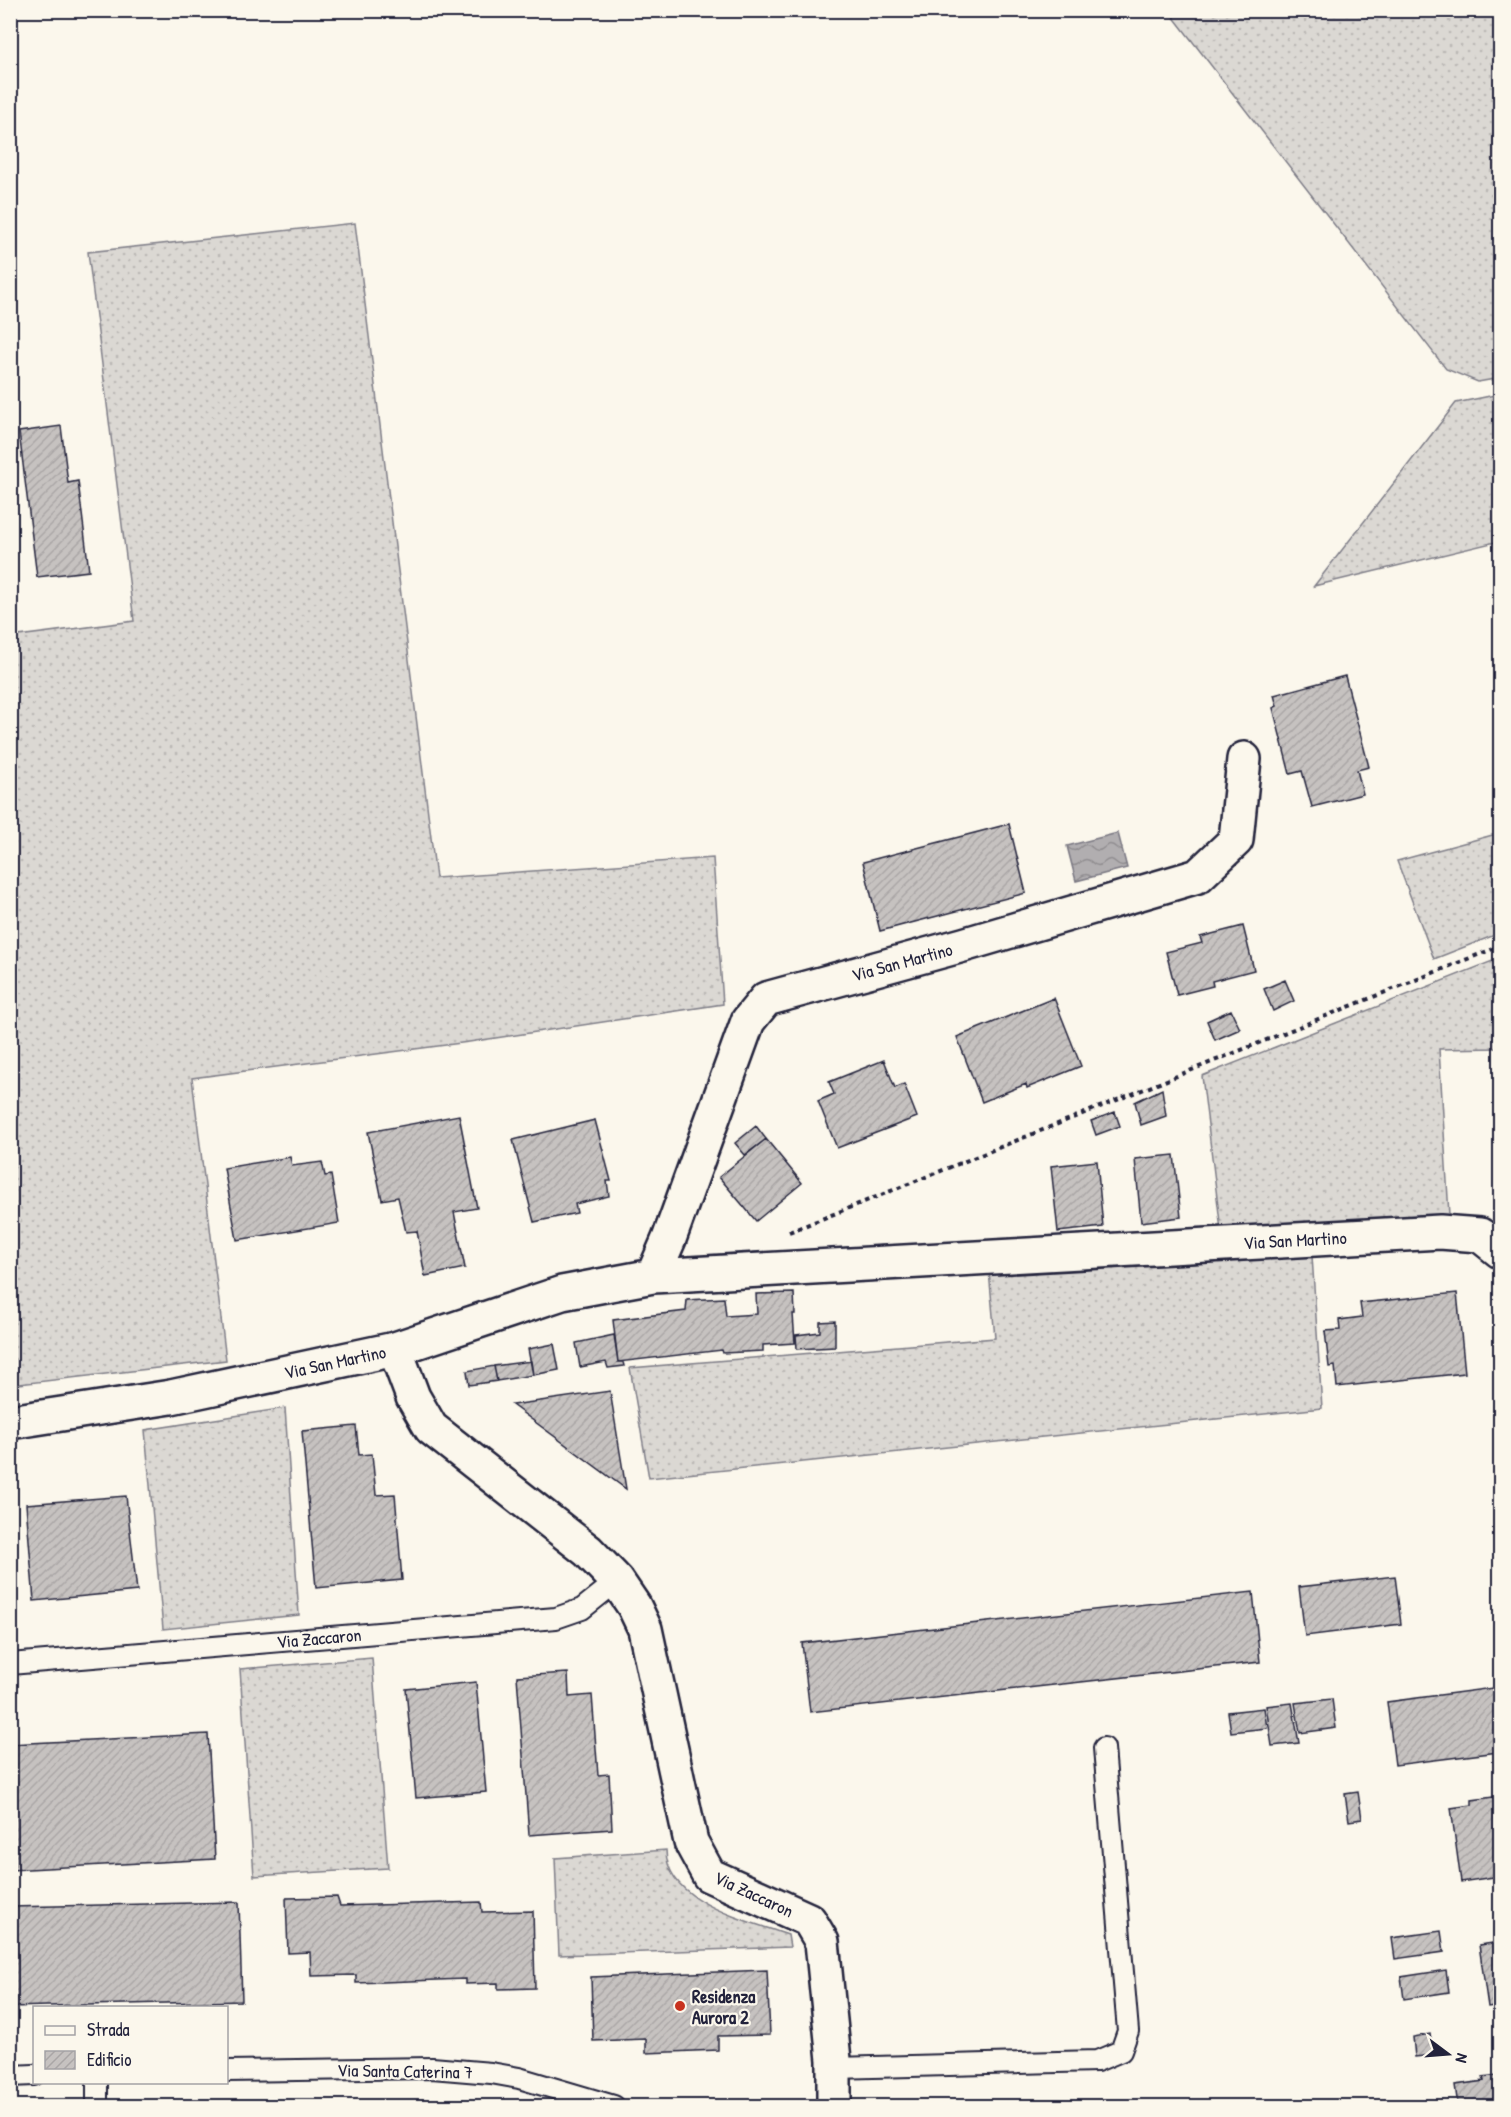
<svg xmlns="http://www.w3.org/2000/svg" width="1511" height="2117" font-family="'Patrick Hand',sans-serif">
	<defs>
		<pattern id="grass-dots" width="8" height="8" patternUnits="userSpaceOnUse" patternTransform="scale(1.5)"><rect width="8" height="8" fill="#dbd8d3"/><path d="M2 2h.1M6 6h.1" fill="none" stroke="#bcb9b6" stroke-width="1.8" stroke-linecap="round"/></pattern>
		<pattern id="water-waves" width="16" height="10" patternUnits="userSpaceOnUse" patternTransform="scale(1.5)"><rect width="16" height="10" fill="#b1aeb0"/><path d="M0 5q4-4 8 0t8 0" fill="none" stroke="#908d90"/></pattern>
		<pattern id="building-hatch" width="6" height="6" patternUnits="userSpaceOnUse" patternTransform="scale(1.5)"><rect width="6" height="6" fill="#c6c2c0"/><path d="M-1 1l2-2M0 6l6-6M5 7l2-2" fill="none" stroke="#aaa6a6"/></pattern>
	</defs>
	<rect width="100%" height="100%" fill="#fbf7ec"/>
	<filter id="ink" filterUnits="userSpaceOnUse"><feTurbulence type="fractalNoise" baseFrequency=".0167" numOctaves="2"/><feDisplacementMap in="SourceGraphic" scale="12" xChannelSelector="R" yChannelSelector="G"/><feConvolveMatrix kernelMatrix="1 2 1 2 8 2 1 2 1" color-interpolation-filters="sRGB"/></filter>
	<g filter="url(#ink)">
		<path fill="url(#grass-dots)" stroke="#7e7d87" stroke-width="1.5" d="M1169,11H1500V378L1478,382L1446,369Z
			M355,223L436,878L713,858L723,1004L469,1042L192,1078L226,1360L11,1385V637L134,621L88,252Z
			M1500,394V541L1314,586L1456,403Z
			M1500,833V933L1434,959L1397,861Z
			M1500,958V1048L1439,1049L1449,1215L1221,1230L1202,1076Z
			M1312,1256L1322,1408L649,1478L630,1368L995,1338L989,1271Z
			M285,1408L299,1615L163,1629L145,1430Z
			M372,1658L388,1868L254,1876L240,1669Z
			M666,1850C666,1903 747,1920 788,1935L790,1947L559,1955L555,1858Z"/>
		<path fill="url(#water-waves)" stroke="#787681" stroke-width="1.5" d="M1118,833L1127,868L1076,881L1067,846Z"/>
		<path fill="url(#building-hatch)" stroke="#22223b" stroke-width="1.5" d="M61,426L68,483L78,481L89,571L37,577L19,432Z
			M1345,676L1369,767L1357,770L1363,794L1312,807L1302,771L1290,774L1273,708L1277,706L1274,695Z
			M1009,824L1026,893L880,931L863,862Z
			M1243,926L1254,970L1212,981L1213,986L1177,995L1166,952L1202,943L1200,937Z
			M1285,980L1294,1001L1273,1011L1264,989Z
			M1054,998L1081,1066L1027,1088L1026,1084L982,1102L957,1037Z
			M1231,1010L1240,1029L1215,1040L1207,1021Z
			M884,1060L895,1088L904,1084L917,1117L837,1148L818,1101L834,1094L829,1082Z
			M1162,1089L1166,1116L1141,1125L1135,1102Z
			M1115,1112L1120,1126L1096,1135L1091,1121Z
			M459,1115L477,1208L454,1212L465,1268L425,1276L417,1231L406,1232L398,1197L382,1200L368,1132Z
			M595,1120L611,1181H607L609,1196L575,1204L577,1213L534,1222L513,1140Z
			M756,1126L766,1139L745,1155L735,1143Z
			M766,1139L802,1183L756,1221L719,1177Z
			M1174,1155L1181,1217L1141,1222L1135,1159Z
			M290,1157L292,1166L322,1162L325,1176L331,1175L339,1223L237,1240L224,1168Z
			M1097,1161L1103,1227L1058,1232L1051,1166Z
			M794,1293L795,1314H793L795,1343L763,1345V1351L723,1353L722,1350L618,1362L613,1320L686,1311L687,1300L724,1298L726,1316L757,1314L756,1294Z
			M1457,1293L1465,1373L1337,1387L1335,1366L1329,1367L1325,1331L1340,1330L1339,1320L1362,1317L1360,1303Z
			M835,1321V1347L797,1349L796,1335L820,1332V1322Z
			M614,1335L618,1362H623L624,1366L608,1368L606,1362L580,1367L576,1343Z
			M554,1344L559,1370L533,1375L528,1349Z
			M531,1361L533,1375L497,1381L494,1366Z
			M494,1366L497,1381L469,1385L467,1371Z
			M610,1391L626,1489L512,1405Z
			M356,1426L359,1455L372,1454L376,1495L395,1494L402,1580L316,1588L302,1431Z
			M126,1496L137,1591L34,1601L26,1504Z
			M1395,1576L1401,1624L1305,1636L1299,1587Z
			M1253,1592L1260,1662L810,1712L802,1643Z
			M568,1673L569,1697L592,1695L598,1775L609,1774L612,1829L529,1835L517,1676Z
			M476,1682L486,1792L416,1798L406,1689Z
			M1500,1687V1725L1495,1726L1498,1752L1395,1765L1387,1702Z
			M1332,1699L1336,1728L1300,1733L1295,1703Z
			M1292,1703L1299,1743L1272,1746L1266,1706Z
			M1264,1708L1267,1728L1231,1732L1228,1712Z
			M208,1734L215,1859L10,1870V1744Z
			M1358,1792L1362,1819L1349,1821L1345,1794Z
			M1500,1796V1876L1461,1882L1451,1808L1472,1805V1800Z
			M337,1897L340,1906L481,1902L482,1912L533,1911L535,1988L498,1989V1983L465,1984V1979L356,1983V1975L311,1976L310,1952L288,1953L286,1898Z
			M239,1902L242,2001L10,2007V1907Z
			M1441,1931L1444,1952L1395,1959L1392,1938Z
			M1500,1942V2005L1488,2007L1479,1945Z
			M767,1970L770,2035L718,2036V2050L646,2053V2039L593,2041L591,1977Z
			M1446,1970L1449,1992L1404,1999L1401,1977Z
			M1430,2034L1433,2055L1415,2057L1413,2037Z
			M1497,2069H1500V2106H1458L1455,2085L1484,2081L1483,2077L1498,2075Z"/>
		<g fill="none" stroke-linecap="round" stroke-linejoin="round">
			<g stroke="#22223b" stroke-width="24">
				<path id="lane" d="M10,1664L556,1618L582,1609L617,1581
					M835,2068L1097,2061L1121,2051L1128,2031L1104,1748
					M226,2071L432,2068L491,2073L519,2078L614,2106
					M10,2076L34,2075
					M97,2082V2106"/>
			</g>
			<g stroke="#22223b" stroke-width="38">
				<path id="street" d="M653,1276L669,1239L748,1021L766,999L963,945L1198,876L1236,840L1244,759
					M395,1349L413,1397L431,1428L588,1551L617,1581L634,1606L645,1629L691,1842L709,1875L809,1920L822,1942L834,2060V2106
					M10,1422L171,1397L395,1349L562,1293L653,1276L1440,1232L1480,1235L1500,1251"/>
			</g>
			<path stroke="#22223b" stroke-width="4" stroke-dasharray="4.5 4.5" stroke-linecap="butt" d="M789,1232L1500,946"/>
			<use href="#lane" stroke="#fbf7ec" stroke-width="20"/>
			<use href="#street" stroke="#fbf7ec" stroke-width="33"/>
		</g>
	</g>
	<circle fill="#c8321e" stroke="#fbf7ec" stroke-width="2" cx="680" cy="2006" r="6"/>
	<g text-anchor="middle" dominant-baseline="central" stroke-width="4.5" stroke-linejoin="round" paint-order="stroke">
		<g font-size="18" fill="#22223b" stroke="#fbf7ec">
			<text transform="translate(902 962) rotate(-15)">Via San Martino</text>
			<text transform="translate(1295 1240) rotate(-3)">Via San Martino</text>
			<text transform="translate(335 1362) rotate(-12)">Via San Martino</text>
			<text transform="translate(319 1638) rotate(-5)">Via Zaccaron</text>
			<text transform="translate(754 1894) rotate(25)">Via Zaccaron</text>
			<text transform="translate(405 2071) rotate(1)">Via Santa Caterina 7</text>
		</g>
		<g font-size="18" font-weight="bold" fill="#22223b" stroke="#fbf7ec" text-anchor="start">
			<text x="692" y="1996">Residenza<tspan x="692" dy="21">Aurora 2</tspan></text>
		</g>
	</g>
	<rect width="1511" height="2117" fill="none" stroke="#fbf7ec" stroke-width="36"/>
	<rect x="18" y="18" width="1475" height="2081" fill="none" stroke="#22223b" stroke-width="2" filter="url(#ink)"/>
	<rect x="33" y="2006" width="195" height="78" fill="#fbf7ec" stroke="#a4a2a5" stroke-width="1.5"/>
	<rect x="45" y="2026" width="30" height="9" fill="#fbf7ec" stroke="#a4a2a5" stroke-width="1.5"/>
	<text x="87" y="2036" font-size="18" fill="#22223b">Strada</text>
	<rect x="45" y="2051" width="30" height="18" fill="url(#building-hatch)" stroke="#a4a2a5" stroke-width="1.5"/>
	<text x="87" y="2066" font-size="18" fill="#22223b">Edificio</text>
	<g transform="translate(1448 2054) rotate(106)" stroke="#fbf7ec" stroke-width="4.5" paint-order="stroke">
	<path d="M0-4.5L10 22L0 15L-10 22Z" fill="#22223b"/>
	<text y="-9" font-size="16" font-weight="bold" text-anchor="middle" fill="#22223b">N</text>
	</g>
</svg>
